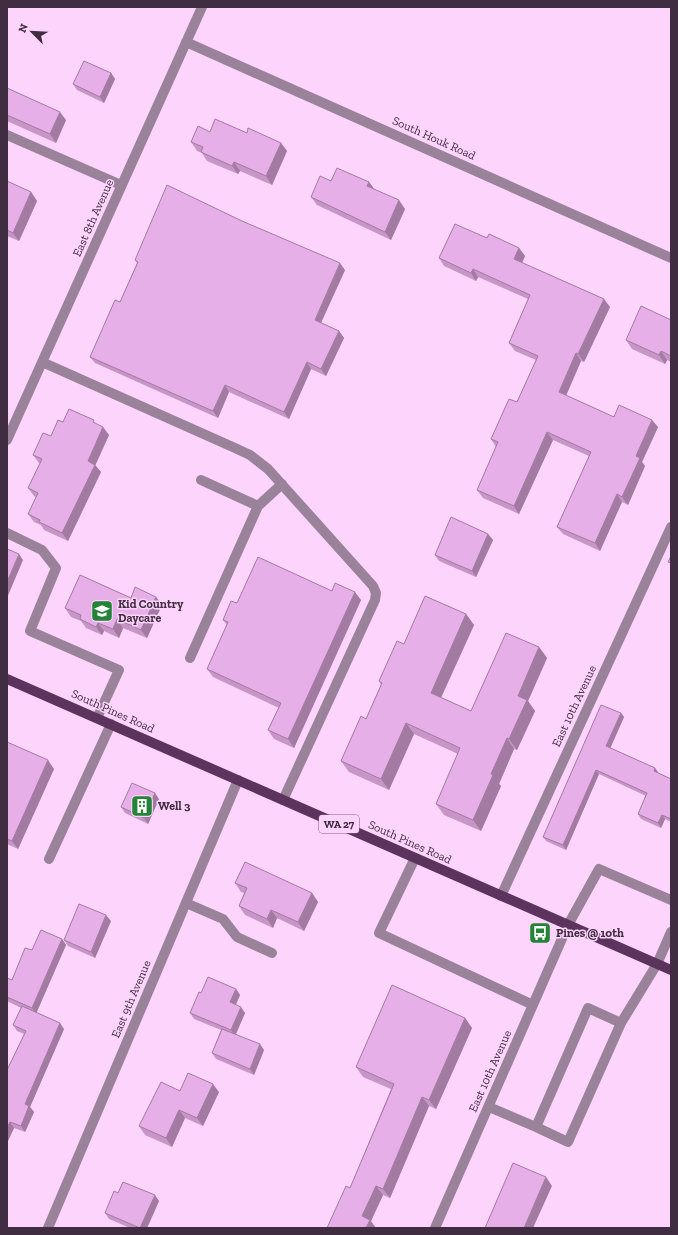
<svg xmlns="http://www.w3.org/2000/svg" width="678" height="1235" font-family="'Zilla Slab',serif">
	<rect width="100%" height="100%" fill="#fcd4fc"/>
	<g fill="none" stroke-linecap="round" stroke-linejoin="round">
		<path stroke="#9a829a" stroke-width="10" d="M186,42L671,258
			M7,135L121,185
			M42,362L235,448L250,455L268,469L373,586L376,593L375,600L283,800
			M7,440L202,7
			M201,480L258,506
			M7,533L42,550L56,568L30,631L119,670L97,718
			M190,658L258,506L282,484
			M415,858L379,933L533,1005
			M49,859L111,724
			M501,896L671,527
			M186,903L223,919L237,937L272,953
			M621,1023L657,964L671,932
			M489,1107L536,1127L588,1008L621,1023L568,1142L536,1127
			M48,1228L238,780
			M435,1228L568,925L599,869L671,900"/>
		<path stroke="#5b335c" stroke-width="10" d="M7,679L671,970"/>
	</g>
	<path fill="#c796c7" d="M111,73L115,79L104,103L77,90L73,84Z
		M7,88L66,120L56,143L7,121Z
		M210,132L247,133L281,143L287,151L272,185L240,171L238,174L207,161L202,153L197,151L191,142Z
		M7,181L31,192L37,201L19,241L7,236Z
		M331,181L369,182L374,189L405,209L391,240L317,205L311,197Z
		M487,238L519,248L525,256L522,263L610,307L584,362L581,361L566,396L614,417L658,427L642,462L645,466L628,505L622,502L600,551L563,534L557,527L589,456L553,440L519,514L483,498L477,490L496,447L491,439L517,402L536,360L515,351L509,343L528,299L478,277L476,281L444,266L439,258Z
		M135,260L345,270L321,323L339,331L344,338L326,376L311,369L289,419L229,392L218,418L95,363L90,357L120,302L137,263Z
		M671,320V362L667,360L665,364L632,349L626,340Z
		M63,422L97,424L109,435L95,465L101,472L68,541L44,530L41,525L34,522L28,514L36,497L34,496L28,488L40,463H39L33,455Z
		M488,534L493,540L476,577L439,561L435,555Z
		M332,591L361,600L294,748L274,739L268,730L279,708L213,677L207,669L227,625L223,620L237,603Z
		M156,597L162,605L147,638L123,628L119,638L104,631L102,635L86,628L81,621L71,617L65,608L131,598Z
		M466,614L474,625L441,698L471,711L539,647L547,658L528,701L535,711L517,750L514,749L499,784L501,786L481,831L444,815L436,804L458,754L414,734L389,790L349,772L341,761L366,719L381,685L379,681L404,644Z
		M621,713L624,717L610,748L655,768L658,773L671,779V822L665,819L661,828L641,819L638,814L646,796L599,774L566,850L546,841L543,837Z
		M7,742L54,769L18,849L7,844Z
		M159,799L148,824L125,813L121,807Z
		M235,883L312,893L318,902L304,931L277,918L273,928L245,915L239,906L244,893L241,892Z
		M111,921L95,958L68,946L64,940Z
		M62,939L66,945L36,1013L64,1029L30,1107L34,1112L25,1132L14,1128L7,1143V1070L24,1034L17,1031L13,1025L21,1008L7,1001V978L12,980L32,950Z
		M236,989L240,995L236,1005L245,1013L236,1034L264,1050L254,1075L216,1059L212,1053L221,1030L194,1019L190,1013L201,993Z
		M465,1018L472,1028L436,1109L429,1106L390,1198L383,1195L371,1221L327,1228L350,1188L391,1089L363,1077L356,1067Z
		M180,1091L219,1092L203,1126L185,1118L172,1147L145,1135L139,1126Z
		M118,1193L159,1201L147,1228H130L109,1219L105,1213Z"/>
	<path fill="#a27aa2" d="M111,73L115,79L104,103L100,97Z
		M60,112L66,120L56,143L50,134Z
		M281,143L287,151L272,185L266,176Z
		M234,162L240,171L238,174L232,166Z
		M369,182L375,190L367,186Z
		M31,192L37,201L19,241L13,233Z
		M399,200L405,209L391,240L385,232Z
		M519,248L525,256L520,267L514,259Z
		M340,263L345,270L319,327L315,320Z
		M473,269L478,277L476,281L471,273Z
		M604,299L610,307L584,362L578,354Z
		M339,331L344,338L326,376L321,369Z
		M661,351L667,360L665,364L659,355Z
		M576,353L581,361L564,400L559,392Z
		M307,362L311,369L289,419L284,412Z
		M225,385L229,392L218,418L213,411Z
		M652,420L658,427L642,462L645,466L628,505L622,497L636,456Z
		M103,427L109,435L95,466V465L101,472L68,541L62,533L88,461Z
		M547,432L553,440L519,514L514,506Z
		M617,494L622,502L600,551L595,543Z
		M488,534L493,540L476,577L472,571Z
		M19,554L23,560L7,598V582Z
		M355,592L361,600L294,748L288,739Z
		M156,597L162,605L147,638L141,630Z
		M466,614L474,625L438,704L431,693Z
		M117,619L123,628L119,638L113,629Z
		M98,623L104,631L102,635L96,627Z
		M539,647L547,658L528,701L535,711L517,750L509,739L518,696Z
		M621,713L624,717L609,751L606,746Z
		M406,723L414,734L389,790L381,779Z
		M507,738L514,749L499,784L501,786L481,831L473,820L491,774Z
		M48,760L54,769L18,849L12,841Z
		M655,768L658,772L657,775L654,771Z
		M596,770L599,774L566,850L563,845Z
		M155,793L159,799L148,824L144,818Z
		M662,815L665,819L661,828L658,823Z
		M312,893L318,902L304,931L298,922Z
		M271,910L277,918L273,928L267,919Z
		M106,915L111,921L95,958L91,952Z
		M62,939L66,945L36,1014L32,1008Z
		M236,989L240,995L234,1008L230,1002Z
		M241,1007L245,1013L235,1036L231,1030Z
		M465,1018L472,1028L436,1109L429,1100Z
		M60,1023L64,1029L30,1107L34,1112L25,1132L21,1126L25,1104Z
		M260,1044L264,1050L254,1075L250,1069Z
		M213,1084L219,1092L203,1126L197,1118Z
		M422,1097L429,1106L390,1198L383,1189Z
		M179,1110L185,1118L172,1147L166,1138Z
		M10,1122L14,1128L7,1143V1128Z
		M546,1177L552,1186L533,1228H524Z
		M376,1186L383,1195L371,1221L376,1228H366L362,1216Z
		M155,1195L159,1201L147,1228H140Z"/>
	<path fill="#e7afe7" stroke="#a27aa2" d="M84,61L111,73L100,97L73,84Z
		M7,88L60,112L50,134L7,115Z
		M215,119L247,133L248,128L281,143L266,176L234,162L232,166L201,152L203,147L191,142L198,126L210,132Z
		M337,168L369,182L367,186L399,200L385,232L311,197L320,176L331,181Z
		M7,181L31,192L13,233L7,230Z
		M167,185L242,221L340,263L315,320L339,331L321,369L307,362L284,412L225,385L213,411L90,357L115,300L120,302L138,262L135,260Z
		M455,224L487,238L489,234L519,248L514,259L604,299L578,354L576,353L559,392L614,417L619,405L652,420L636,456L640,458L622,497L617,494L595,543L557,527L591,452L547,432L514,506L477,490L498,442L491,439L509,399L517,402L538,356L509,343L530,295L473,269L471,273L439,258Z
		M641,306L671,320V356L661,351L659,355L626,340Z
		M69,409L94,420L93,422L103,427L88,461L95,465L62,533L39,522L40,520L28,514L38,493L28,488L42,459L33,455L43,433L51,436L58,420L63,422Z
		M451,517L488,534L472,571L435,555Z
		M7,549L19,554L7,582Z
		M671,556V563L668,562Z
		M258,557L332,591L335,583L355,592L288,739L268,730L281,703L207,669L228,622L223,620L231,601L237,603Z
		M80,575L131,598L135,587L156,597L141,630L117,619L113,629L98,623L96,627L80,619L81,615L65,608Z
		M425,596L466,614L431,693L471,711L506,633L539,647L518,696L527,700L509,739L507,738L491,774L493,775L473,820L436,804L460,748L406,723L381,779L341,761L361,716L366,719L382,683L379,681L397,641L404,644Z
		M601,705L621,713L606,746L655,768L654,771L671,779V819L662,815L658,823L638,814L647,793L596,770L563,845L543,837Z
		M7,742L48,760L12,841L7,839Z
		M132,783L155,793L144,818L121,807Z
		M245,862L312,893L298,922L271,910L267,919L239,906L247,888L235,883Z
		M79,904L106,915L91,952L64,940Z
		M41,930L62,939L32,1008L7,997V978L12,980L25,948L32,950Z
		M208,977L236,989L230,1002L241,1007L231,1030L190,1013L199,992L201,993Z
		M392,985L465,1018L429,1100L422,1097L383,1189L376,1186L362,1216L370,1220L366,1228H327L346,1186L350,1188L394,1084L356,1067Z
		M22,1006L60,1023L25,1104L29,1106L21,1126L10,1122L7,1128V1070L26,1031L13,1025Z
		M222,1029L260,1044L250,1069L212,1053Z
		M188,1073L213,1084L197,1118L179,1110L166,1138L139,1126L161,1082L180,1091Z
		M513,1163L546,1177L524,1228H485Z
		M123,1182L155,1195L140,1228L105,1213L114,1191L118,1193Z"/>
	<defs>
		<g id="school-square" transform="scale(1.15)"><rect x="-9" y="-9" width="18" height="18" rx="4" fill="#238336" stroke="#fcd4fc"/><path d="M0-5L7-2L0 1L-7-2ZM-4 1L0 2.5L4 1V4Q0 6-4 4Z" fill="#fff"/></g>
		<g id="building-square" transform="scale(1.15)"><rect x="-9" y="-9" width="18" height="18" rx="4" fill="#238336" stroke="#fcd4fc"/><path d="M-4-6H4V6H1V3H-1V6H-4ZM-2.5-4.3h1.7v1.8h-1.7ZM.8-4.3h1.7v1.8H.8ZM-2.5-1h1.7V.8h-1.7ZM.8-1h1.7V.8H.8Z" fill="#fff"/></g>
		<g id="bus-square" transform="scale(1.15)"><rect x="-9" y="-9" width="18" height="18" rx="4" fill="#238336" stroke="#fcd4fc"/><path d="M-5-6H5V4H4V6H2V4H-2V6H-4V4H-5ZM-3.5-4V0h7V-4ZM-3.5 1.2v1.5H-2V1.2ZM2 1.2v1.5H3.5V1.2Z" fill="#fff"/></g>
	</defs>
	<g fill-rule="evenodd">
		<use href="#school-square" x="102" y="611"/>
		<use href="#building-square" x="142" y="806"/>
		<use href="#bus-square" x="540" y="933"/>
	</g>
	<g text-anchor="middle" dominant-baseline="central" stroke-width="3" stroke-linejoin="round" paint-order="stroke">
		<rect fill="#fcd4fc" stroke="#795f79" stroke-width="1" x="319" y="815" width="40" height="18" rx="3"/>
		<g font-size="11" font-weight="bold" fill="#412d41">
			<text x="339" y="824">WA 27</text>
		</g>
		<g font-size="12" fill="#412d41" stroke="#fcd4fc">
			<text transform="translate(434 138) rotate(24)">South Houk Road</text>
			<text transform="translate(93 218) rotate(-66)">East 8th Avenue</text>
			<text transform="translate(574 706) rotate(-65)">East 10th Avenue</text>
			<text transform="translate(113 711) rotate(24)">South Pines Road</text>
			<text transform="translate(410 842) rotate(24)">South Pines Road</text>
			<text transform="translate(131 999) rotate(-67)">East 9th Avenue</text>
			<text transform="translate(490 1071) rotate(-66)">East 10th Avenue</text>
		</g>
		<g font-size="12" font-weight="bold" fill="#412d41" stroke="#fcd4fc" text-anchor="start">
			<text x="118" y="604">Kid Country<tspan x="118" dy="14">Daycare</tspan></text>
			<text x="158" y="806">Well 3</text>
			<text x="556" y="933">Pines @ 10th</text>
		</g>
	</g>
	<rect width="678" height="1235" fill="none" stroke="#412d41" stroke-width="16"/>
	<g transform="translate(32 32) rotate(294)" stroke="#fcd4fc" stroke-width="3" paint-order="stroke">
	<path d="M0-3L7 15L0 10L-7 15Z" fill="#412d41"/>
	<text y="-6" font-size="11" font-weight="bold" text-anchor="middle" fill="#412d41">N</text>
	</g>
</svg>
